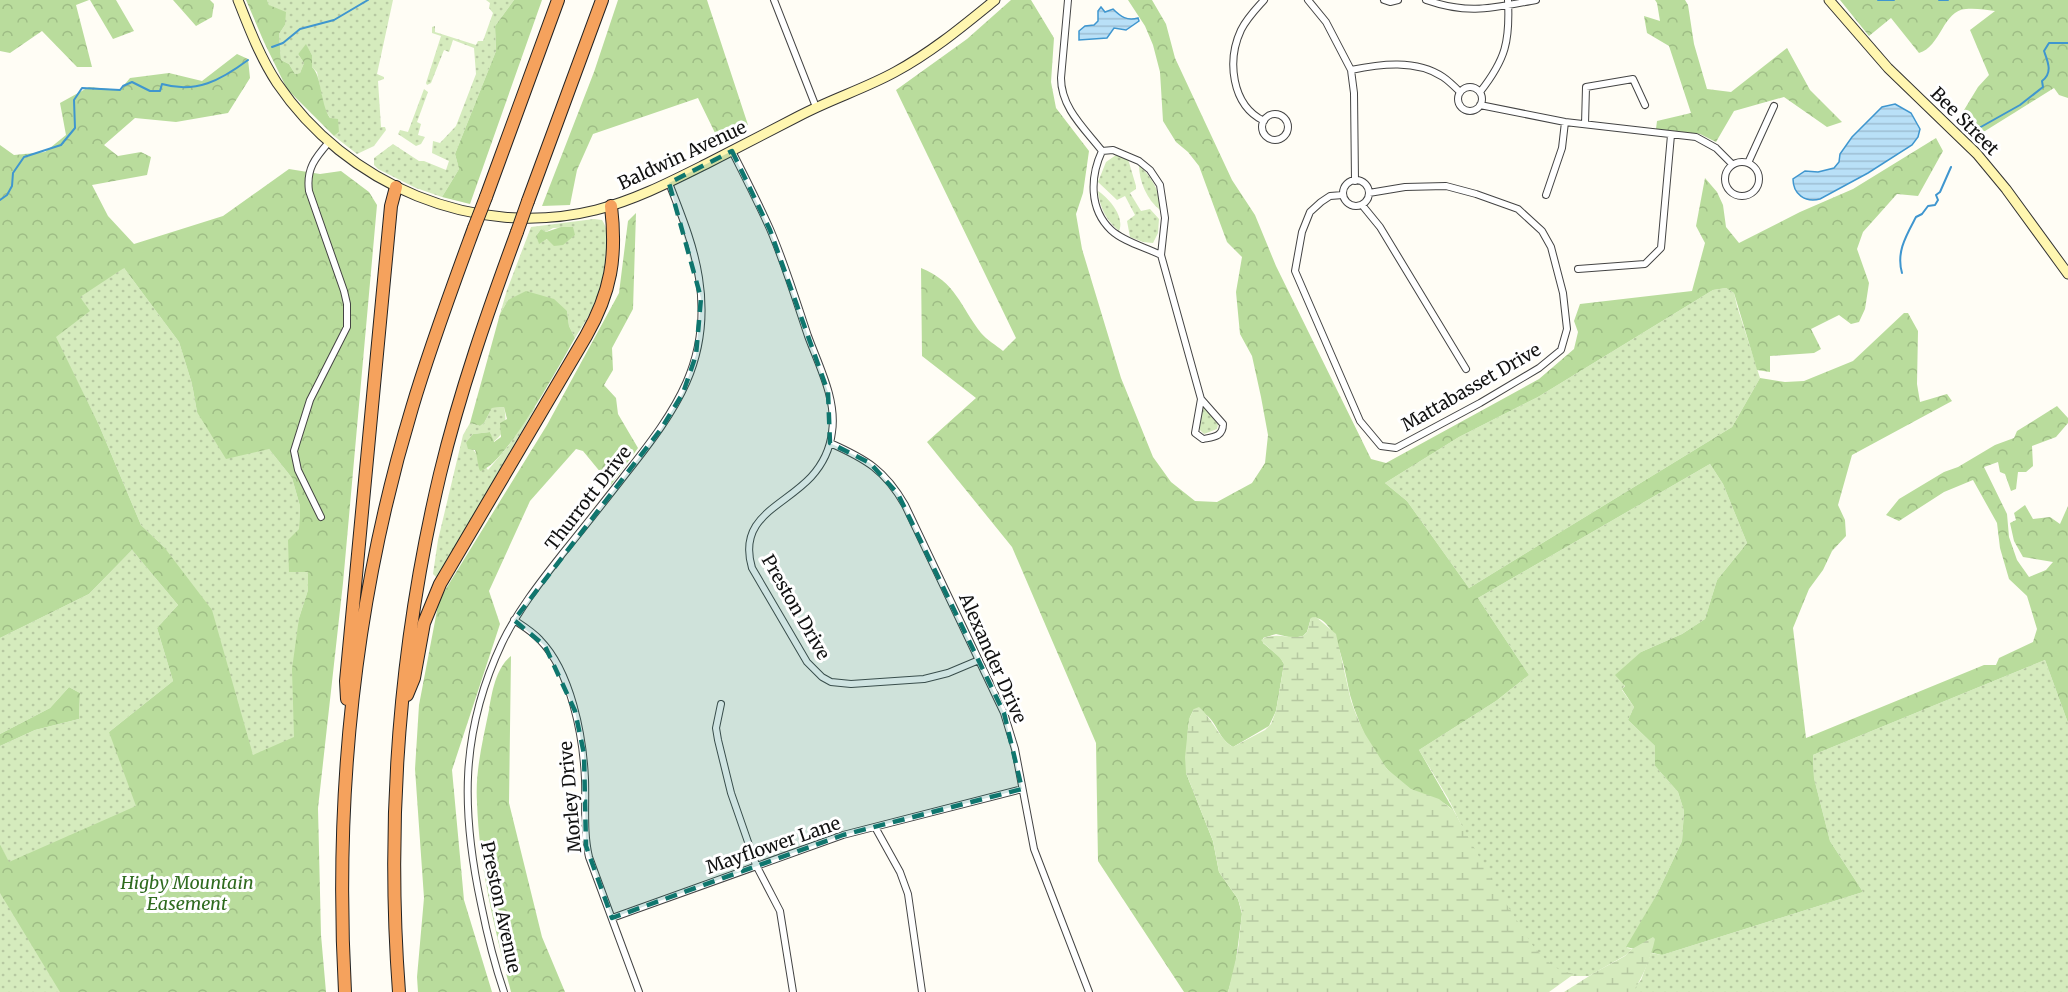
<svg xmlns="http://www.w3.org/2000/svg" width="2068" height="992" font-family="Merriweather,serif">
	<defs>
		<pattern id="grass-dots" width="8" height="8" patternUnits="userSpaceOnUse" patternTransform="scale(1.5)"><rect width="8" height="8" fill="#d5ebbd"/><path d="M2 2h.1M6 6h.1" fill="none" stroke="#b6c8a1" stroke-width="1.8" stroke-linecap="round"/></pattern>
		<pattern id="forest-crowns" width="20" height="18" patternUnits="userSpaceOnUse" patternTransform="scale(1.5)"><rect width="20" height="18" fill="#b9dc9c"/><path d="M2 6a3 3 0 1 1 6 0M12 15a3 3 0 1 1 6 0" fill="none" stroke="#9ebc85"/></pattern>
		<pattern id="wetland-marsh" width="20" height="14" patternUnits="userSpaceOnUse" patternTransform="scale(1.5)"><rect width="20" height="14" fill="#d5ebbd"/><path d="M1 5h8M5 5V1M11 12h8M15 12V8" fill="none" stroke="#b6c8a1"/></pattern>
		<pattern id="water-rules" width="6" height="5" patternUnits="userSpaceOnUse" patternTransform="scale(1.5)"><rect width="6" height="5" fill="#b9e0f7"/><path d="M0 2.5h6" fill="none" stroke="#9ebfd3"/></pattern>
	</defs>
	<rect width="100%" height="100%" fill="#fffdf5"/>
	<path fill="url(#grass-dots)" fill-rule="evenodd" d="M267,0H393L377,74L384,77V79L378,81L381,127H385L386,130L374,146L357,154L334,136L339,132L324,108L317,72L312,67V55L306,45L298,54L304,63L300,73L295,74L289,64L281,60L279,34L285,25L269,5Z
		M486,0H514L495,26L496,51L455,154L459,169L442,197L416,188L378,169L374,165V158L393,144L419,161H424L446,170L449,161L432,153L433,141L440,143L456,126L476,74L474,48L453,40L449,52L444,50L431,83L427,85L426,83L441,36L432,33V27L435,26V32L476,45L478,41H483L493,13L489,8L490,3Z
		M424,89L428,92L417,122L421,124L418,135L425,137L421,144L416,146L398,134L400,130L408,132Z
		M1116,155L1128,159L1136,186V189L1130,193L1141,211L1150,209L1159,219L1158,233L1153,243L1143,242L1130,237L1127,221L1135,215L1125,196L1117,200L1098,182L1106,162Z
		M1139,165C1152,178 1161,191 1160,210C1147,200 1139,181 1139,165Z
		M0,182L124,268L179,342L192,384L197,412L269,449L292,478L300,506L299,529L289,572H308V590L299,618L295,737L292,992H0V866L8,862L0,844V746L35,730L79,719L80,693L69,687L50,708L0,734V638L89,594L132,550L178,605L157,628L173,681L109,732L253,755L164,547L141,525L99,425L55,337Z
		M1098,191C1110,199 1125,217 1119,231C1106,220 1100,208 1098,191Z
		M594,219L602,220C609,230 607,240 606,252C603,288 595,308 575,338L569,326L567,311L508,300L500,314L507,290L531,227ZM573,227L539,243L536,236L541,229L546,232L553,228Z
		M1726,288L1734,293L1737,306L1760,378L1732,427L1469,588L1407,501L1385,483L1459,437L1538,397L1713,290Z
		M535,406V408L437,578L433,574L438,540L463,435L470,423L480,426L484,423L492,408L504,407C507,421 506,433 493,442L490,432L473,434L466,442C475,450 480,460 488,470L509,445Z
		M1203,406L1218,424L1217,429L1204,434L1199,429Z
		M1710,464L1723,484L1747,543L1717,580L1705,619L1682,634L1641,652L1622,690L1634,707L1628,720L1655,746V766L1678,792L1684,811L1682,841L1657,894L1627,948L1632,949L1626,955L1589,976H1566L1542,962L1520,932L1475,853L1449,800L1419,750L1496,701L1529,675L1478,598Z
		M2045,660L2068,723V992H1630L1641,980L1651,953L1662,955L1863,892L1830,841L1814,778L1813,755Z"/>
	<path fill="url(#forest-crowns)" fill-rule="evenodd" d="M0,0H89L76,5L92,67H77L42,31L10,53L0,51Z
		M90,0H116L134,31L113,39Z
		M173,0H210L214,4L212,17L196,26Z
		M246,0H267L269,5L286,12L285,25L279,34L281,60L289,64L295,74L300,73L304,63L298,54L306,44L312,55V67C322,76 320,103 330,118L338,119L339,132L334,136L287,89L264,42Z
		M514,0H542L470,204L442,197L459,169L455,154L496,51L495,26Z
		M618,0H707L748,125L717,137L698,98L593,134L577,170L570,205L542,206L594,72Z
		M1011,0H1031L1054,38L1051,82L1056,108L1089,151L1083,193L1076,214L1082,249L1121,378L1153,457L1171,482L1195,501L1217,502L1252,483L1265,463L1268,435L1261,397L1252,356L1240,334L1236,292L1242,257L1227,242L1199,166L1188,152L1176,142L1163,121L1160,72L1153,45L1145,26L1128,0H1152L1166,24L1175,58L1232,180L1255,215L1276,266L1371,459L1386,463L1539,379L1574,349L1578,332L1574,321L1580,304L1692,291L1705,243L1696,226L1705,178L1717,192L1723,205L1726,227L1739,243L1800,212L1853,189L1936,138L1943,151L1918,196L1897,194L1863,232L1857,249L1869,283L1865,309L1859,322L1851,324L1839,315L1811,329L1821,349L1814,353L1770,356V372L1757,370L1734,293L1726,288L1713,290L1538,397L1459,437L1385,483L1407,501L1469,588L1732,427L1760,378L1785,382L1804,381L1853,361L1904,313H1908L1918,331L1917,384L1920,402L1947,394L1952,401L1852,455L1838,505L1845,520L1846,536L1832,551L1823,570L1809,589L1793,628L1806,738L1984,665H1996L1999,658L2033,642L2037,629L2027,596L2009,579L2000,548L1997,523L1973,480L1944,492L1899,521L1886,515L1899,499L1944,472L1958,467L1995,445L2014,438L2017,431L2057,406L2068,418V423L2056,437L2032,446L2033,466L2026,472H2018L2016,489L2011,491L2005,474L2000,472L1998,462L1984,467L2007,514L2009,537L2017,560L2029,577L2046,570L2053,562L2023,557L2014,541L2010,523L2016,520L2014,513L2025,505L2033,519L2050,517L2060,524L2068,506V723L2045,660L1813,755L1814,778L1830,841L1863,892L1662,955L1626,947L1657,894L1682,841L1684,811L1678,792L1655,766V746L1628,720L1634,707L1622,689L1625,686L1615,675L1641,652L1682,634L1705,619L1717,580L1747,543L1723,484L1710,464L1478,598L1529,675L1496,701L1419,750L1454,811C1443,800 1432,798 1418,793C1391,781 1370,750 1360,724C1357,715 1353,707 1351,698C1346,680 1338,613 1311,618L1307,632L1303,636L1293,638L1276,634L1263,638V643L1280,657L1284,664L1276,711L1269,726L1233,747C1214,736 1219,716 1194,709L1190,717L1188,728L1186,773L1213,841L1219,872L1238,899L1242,914L1235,968L1228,992H1184L1098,861L1096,743L1012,547L927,442L976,398L922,356L921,268C956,282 960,306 981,333C987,340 996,345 1003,351L1016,338L896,90L967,39Z
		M1655,0H1685L1688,5L1694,44L1707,89L1731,92L1787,48L1810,90L1842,122L1827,127L1784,97L1734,111L1716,142L1700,134L1656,129L1657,121L1691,113L1669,46L1647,33L1644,16L1660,21L1657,3Z
		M1840,0H2068V98L2059,95L2054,88L1977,136L1958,120L1978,87L1989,75L1970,30L1995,11C1986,10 1976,8 1966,9C1943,10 1941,47 1919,53L1891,18L1869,36Z
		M237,54L248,59L250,78L228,113L176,122L135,118L104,145L118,156L141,152L151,157L147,175L92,185L108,216L134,244L223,216L289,169L320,174L341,171L369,192L377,205L343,583L318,808L321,935L326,992H60L0,893V844L9,862L136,806L109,732L173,681L157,628L178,605L132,550L89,594L0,638V145L14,155L45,152L66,135L60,103L89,87L120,90L130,78L169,73L202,81ZM124,268L179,342L192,384L197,412L226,459L269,449L292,478L300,506L299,529L288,540L289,572H308V590L299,618L292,669L294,737L253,755L212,610L164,547L141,525L99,425L56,337L90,311L80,297Z
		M636,213L633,309L612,348L613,370L604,385L616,398L618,414L638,448L611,485L583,451L576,449L530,501L489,591L500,624L452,770L464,900L492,992H418L417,977L424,898L415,769L419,705L439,600L547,425L619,293L628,221Z
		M561,227H573L575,235L563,245L554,246L547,239L539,244L536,236L541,229L546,232Z
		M526,291L554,299L567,311L569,326L575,338C560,364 505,466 480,471C477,464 478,458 475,450L468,449L466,442L473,434L490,432L494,442L501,437L500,423L507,419L504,407L492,408L484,423L480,426L470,423L500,314L508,300Z
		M511,656L509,803L542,937L565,992H511C495,930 479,866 477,802C475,771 483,740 489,710C492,692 496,668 511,656Z
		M69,687L80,693L79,719L35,730L0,746V734L50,708Z"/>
	<path fill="url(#wetland-marsh)" d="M1316,617L1336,634L1351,701L1357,717L1365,734L1387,769L1411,789L1439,799L1454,811L1495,886L1535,949L1553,966L1562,971L1574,974L1549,992H1228L1238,950L1242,912L1238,899L1219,872L1213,841L1186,773L1185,757L1189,719L1194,709L1199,707C1212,718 1220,740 1233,747L1265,730L1271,724L1276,711L1284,664C1279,654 1268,649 1261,640C1276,629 1300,644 1307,632C1309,628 1309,623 1311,618Z
		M1653,937L1655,939C1651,958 1643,976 1633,992H1564L1594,973L1625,956L1632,949Z"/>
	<path fill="url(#water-rules)" stroke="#3f96cf" stroke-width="1.5" d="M1101,7L1105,12L1113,9C1121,17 1127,21 1138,18L1139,21L1126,30L1114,28L1107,38L1079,40V31L1085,26L1094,25L1098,21V11Z
		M1895,104L1911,113L1920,129L1918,137L1912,145L1868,173L1820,199C1805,203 1793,194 1793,179L1805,171L1818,172L1834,168L1839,162L1840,154L1852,137L1882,107Z"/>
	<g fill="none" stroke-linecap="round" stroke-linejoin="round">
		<path stroke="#3f96cf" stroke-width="2" d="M1878,0H1894
			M1939,0H1948
			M272,47L283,43L300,29L334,20L368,0
			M1979,128L2020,105L2043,87L2042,81C2053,73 2048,62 2044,51L2049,43H2068
			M0,200L7,195L12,186L13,173L24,157L61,145L75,128L74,100L82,88L120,90L123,86L132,82L150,91H160L162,84C196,94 221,80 248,60
			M1902,273C1896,252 1906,236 1916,217L1922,214L1928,206L1935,205L1938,200L1936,195L1940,192L1951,167"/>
		<g stroke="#444" stroke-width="8">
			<path id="street" d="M774,0L816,107
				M1068,0L1061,78C1061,108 1085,129 1102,151
				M1308,0L1326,22L1351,70L1354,93L1355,181
				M1384,0L1390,2L1398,0
				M1426,0C1469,15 1492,8 1536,0
				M1351,70C1380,64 1416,59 1443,77C1449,81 1455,87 1460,92
				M1458 99a12 12 0 1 1 24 0a12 12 0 1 1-24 0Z
				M1480,92C1506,59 1510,41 1508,0
				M1480,105L1565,122L1696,137L1716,148L1732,164
				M1262 127a13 13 0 1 1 26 0a13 13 0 1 1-26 0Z
				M1264,121C1231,105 1227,60 1241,30C1247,18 1256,9 1264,0
				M1585,124L1586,87L1633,79L1645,105
				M732,151C745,177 758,202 770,229C785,264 796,300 808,336C819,366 837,400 832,432C830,449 822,465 811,477C783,507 737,517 752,568L807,662L822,677L831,682L851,684L924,679L948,673L979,660
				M1102,151L1113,150L1139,161L1150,170L1160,185L1165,218L1161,255L1201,399
				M1102,151C1090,177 1089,209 1111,230C1124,242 1145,247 1161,255
				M1725 179a17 17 0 1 1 34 0a17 17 0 1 1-34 0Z
				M1748,163L1774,106
				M1343 193a13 13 0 1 1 26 0a13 13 0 1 1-26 0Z
				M1343,195L1330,196L1321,202L1310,212L1302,232L1295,271L1360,421L1381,446L1396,448L1480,403L1539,368L1561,350L1567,329L1563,293L1551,247L1542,231L1518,209L1476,194L1446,186L1405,187L1369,193
				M1546,195L1562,148L1565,122
				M1362,205L1380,227L1466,369
				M1578,269L1645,264L1661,248L1671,135
				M1201,399L1223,424C1223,437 1213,437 1203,439L1195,433Z
				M830,443C866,459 885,470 905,505L1004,713L1015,749L1034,849L1089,992
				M321,517L298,470L294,451L310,400L347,327V304L344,291L309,191C306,169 315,158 329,142
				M514,620C523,626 533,632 540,640C571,672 583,735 585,779C586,805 583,832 589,857L639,992
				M721,704L716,728L718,740L731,793L756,865L780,911L793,992
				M875,827L900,872L908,894L922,992
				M612,918L843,835L1022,789
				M504,992C494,963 487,934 481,904C461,810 460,732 502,643C518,610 541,581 563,553C585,526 607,498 628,471C676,410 712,360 699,278C694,245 681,214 669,183"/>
		</g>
		<g stroke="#333" stroke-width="11">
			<path id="secondary" d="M238,0C249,28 260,57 277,83C346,185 475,240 596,210C635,200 670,182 706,164C737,148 768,132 799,116C831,99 864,89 895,72C932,52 963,26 995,0
				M1829,0L1888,68L1977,154L2006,189L2068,274"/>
		</g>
		<g stroke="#222" stroke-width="14">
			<path id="highway" d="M486,197L558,0
				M528,201L602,0
				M407,695L414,678L424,623L440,584L586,336C611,292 617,257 611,206
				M347,699L346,681L391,206L396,187
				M345,992C334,795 355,597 412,408C430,347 452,288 474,228
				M399,992C386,819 400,643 440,474C460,391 488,311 517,232"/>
		</g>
		<use href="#street" stroke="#fff" stroke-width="6"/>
		<use href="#secondary" stroke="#fff6b0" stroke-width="9"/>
		<use href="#highway" stroke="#f5a25d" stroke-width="12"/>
		<g stroke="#222" stroke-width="14" stroke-linecap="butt">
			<path id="highway-bridge" d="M474,228L486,197
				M517,232L528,201"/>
		</g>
		<use href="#highway-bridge" stroke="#f5a25d" stroke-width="12"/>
	</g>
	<path fill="#0f766e" fill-opacity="0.2" stroke="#0f766e" stroke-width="4.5" stroke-dasharray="12 8" stroke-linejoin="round" d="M732,151L770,230L828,392L830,443L870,463L898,494L1004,713L1022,789L843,835L612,918L586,846L584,754L575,711L545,646L514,620L661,429L683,393L696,355L701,298L669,183Z"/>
	<g text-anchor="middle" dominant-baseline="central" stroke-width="6" stroke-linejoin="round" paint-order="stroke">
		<g font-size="18" fill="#111" stroke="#fff">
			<text transform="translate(1965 121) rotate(45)">Bee Street</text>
			<text transform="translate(682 155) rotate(-25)">Baldwin Avenue</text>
			<text transform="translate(1471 387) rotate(-30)">Mattabasset Drive</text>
			<text transform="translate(588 498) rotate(-52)">Thurrott Drive</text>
			<text transform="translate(796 607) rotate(60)">Preston Drive</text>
			<text transform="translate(993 658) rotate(66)">Alexander Drive</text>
			<text transform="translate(570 797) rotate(-95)">Morley Drive</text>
			<text transform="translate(773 845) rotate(-19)">Mayflower Lane</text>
			<text transform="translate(501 907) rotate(78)">Preston Avenue</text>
		</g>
		<g font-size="18" font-style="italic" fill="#2f6b1f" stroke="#fff">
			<text x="187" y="882">Higby Mountain<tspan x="187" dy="21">Easement</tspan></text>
		</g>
	</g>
</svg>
